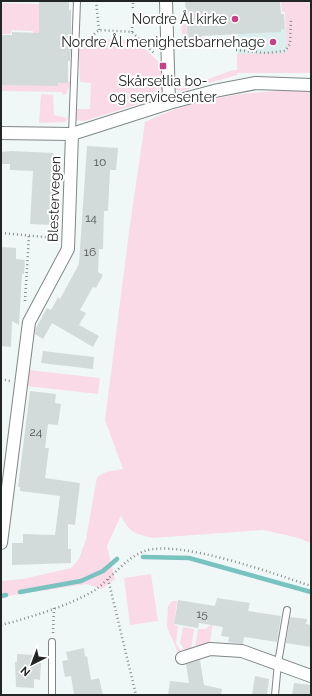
<svg xmlns="http://www.w3.org/2000/svg" width="312" height="696" font-family="Raleway,sans-serif">
	<rect width="100%" height="100%" fill="#eff8f7"/>
	<path fill="#dbedec" d="M285,12L309,73H237L238,34L273,32V29L286,28Z"/>
	<path fill="#fadae7" d="M281,1H311V73H237V75L181,91L176,90L174,82L176,79L180,89L233,70H237V54L287,53L285,12H282Z
		M3,3L39,4V34H33V31L12,30L11,34H1V6Z
		M186,23L188,41L201,40V36L206,39L205,47L189,46L183,42L181,26Z
		M90,39L136,40L163,66V91L161,97L84,121L75,120L76,109H90L91,83L80,82L79,50Z
		M58,81H71L66,94L63,95L62,92L1,91V84Z
		M277,91H311V543L295,537L263,530L153,538C135,534 128,532 121,515L107,546L115,579L102,589L86,584L1,597V581L23,579L71,568L79,559L86,539L97,477L106,472L123,469L105,420L129,232L145,122C186,102 232,93 277,91Z
		M41,94L53,95L54,115L67,118L66,122L39,123Z
		M29,370L100,378L98,394L27,386Z
		M151,574L158,621L130,625L124,578Z
		M172,601H177L174,625L178,626L176,644L183,653L179,655L167,627L168,606Z
		M211,613H214L210,643L195,648L198,629H206L210,625Z
		M183,627L194,629L191,649L186,652L180,643Z"/>
	<g fill="none" stroke-linecap="round" stroke-linejoin="round">
		<path stroke="#78c2bf" stroke-width="4.5" d="M143,557L189,558L311,592
			M20,592L81,581L103,571L117,559
			M1,596L6,595"/>
	</g>
	<path fill="#d2dbda" d="M39,1H69V10H71V48L70,61H68V83H58V86L1,85V35H12V32L39,33Z
		M185,1H280L281,14H284L285,29H281V32L201,36L202,40L188,41Z
		M87,146L118,148L116,170H110L108,211H104L103,249H99L98,272L103,275L96,288L93,287L80,310L86,313L79,325L99,336L93,347L52,323L43,339L35,334L36,328L47,308L51,310L58,297L60,299L79,264Z
		M11,151L53,153V160H54L52,225L30,224L33,171L10,170V164H1L2,152Z
		M1,247L16,248V259L25,260L24,274H22L19,325L12,321L11,347L1,346Z
		M43,351L94,357L93,369L41,363Z
		M30,391L56,394L55,403L61,404L58,425L48,424L45,448H49L45,478L80,483L75,525L68,524V549H71V563L12,565V543H23V534L55,535L60,496L20,491V487H18Z
		M217,598L250,603L248,611L281,616L277,642L244,637L243,644L228,642L229,637L221,636L223,627L199,623L198,628L174,624L178,600L215,606Z
		M290,617L307,619L306,624L311,625V647L286,643Z
		M84,648L85,657L87,656L91,680L99,678L103,695H74L71,676L65,677L62,661L68,660L66,652Z
		M17,654L35,655V663H41L40,680L34,679V688L16,687L15,662H17Z
		M200,660L204,685L222,689L221,695H168L170,681L189,683L186,664Z
		M255,676L269,679L267,695H252Z
		M294,683L311,685V695H292Z"/>
	<g fill="none" stroke-linecap="round" stroke-linejoin="round">
		<g stroke="#7f8786" stroke-width="8">
			<path id="service" d="M72,134L77,1
				M52,695V642
				M275,695L278,663L287,610"/>
		</g>
		<g stroke="#7f8786" stroke-width="14">
			<path id="minor" d="M166,1L169,103
				M1,133L72,134L169,103L214,91L256,83L311,85
				M1,543L29,322L68,249L72,134
				M182,658L210,649L242,651L311,676"/>
		</g>
		<path stroke="#868d8c" stroke-width="2.5" stroke-dasharray="1 3" stroke-linecap="butt" d="M96,1L99,30
			M132,32L133,1
			M85,42L99,30L132,32L155,54
			M236,50L266,53L285,51L290,44L291,19
			M1,233L56,238
			M25,301L29,235
			M1,379L10,381
			M108,579L136,695
			M1,625C29,618 71,605 95,590C112,578 126,557 145,551C179,539 275,574 311,586
			M53,633L54,608"/>
		<use href="#service" stroke="#fff" stroke-width="6"/>
		<use href="#minor" stroke="#fff" stroke-width="12"/>
	</g>
	<g fill="#c44187" stroke="#fff" stroke-width="1.5">
		<circle cx="235" cy="19" r="4"/>
		<circle cx="273" cy="42" r="4"/>
		<rect x="159" y="62" width="8" height="8" rx="2"/>
	</g>
	<g text-anchor="middle" dominant-baseline="central" stroke-width="4" stroke-linejoin="round" paint-order="stroke">
		<g font-size="12" fill="#4d5252">
			<text x="100" y="162">10</text>
			<text x="91" y="218">14</text>
			<text x="90" y="252">16</text>
			<text x="36" y="432">24</text>
			<text x="202" y="614">15</text>
		</g>
		<g font-size="14" fill="#212524" stroke="#fff" text-anchor="end">
			<text x="227" y="19">Nordre Ål kirke</text>
			<text x="265" y="42">Nordre Ål menighetsbarnehage</text>
			<text x="163" y="81" text-anchor="middle">Skårsetlia bo-<tspan x="163" dy="16">og servicesenter</tspan></text>
		</g>
		<g font-size="14" fill="#212524" stroke="#fff">
			<text transform="translate(54 199) rotate(-88)">Blestervegen</text>
		</g>
	</g>
	<rect width="312" height="696" fill="none" stroke="#212524" stroke-width="4"/>
	<g transform="translate(32 664) rotate(222)" stroke="#ffffff" stroke-width="3" paint-order="stroke">
	<path d="M0-3L7 15L0 10L-7 15Z" fill="#212524"/>
	<text y="-6" font-size="11" font-weight="bold" text-anchor="middle" fill="#212524">N</text>
	</g>
</svg>
